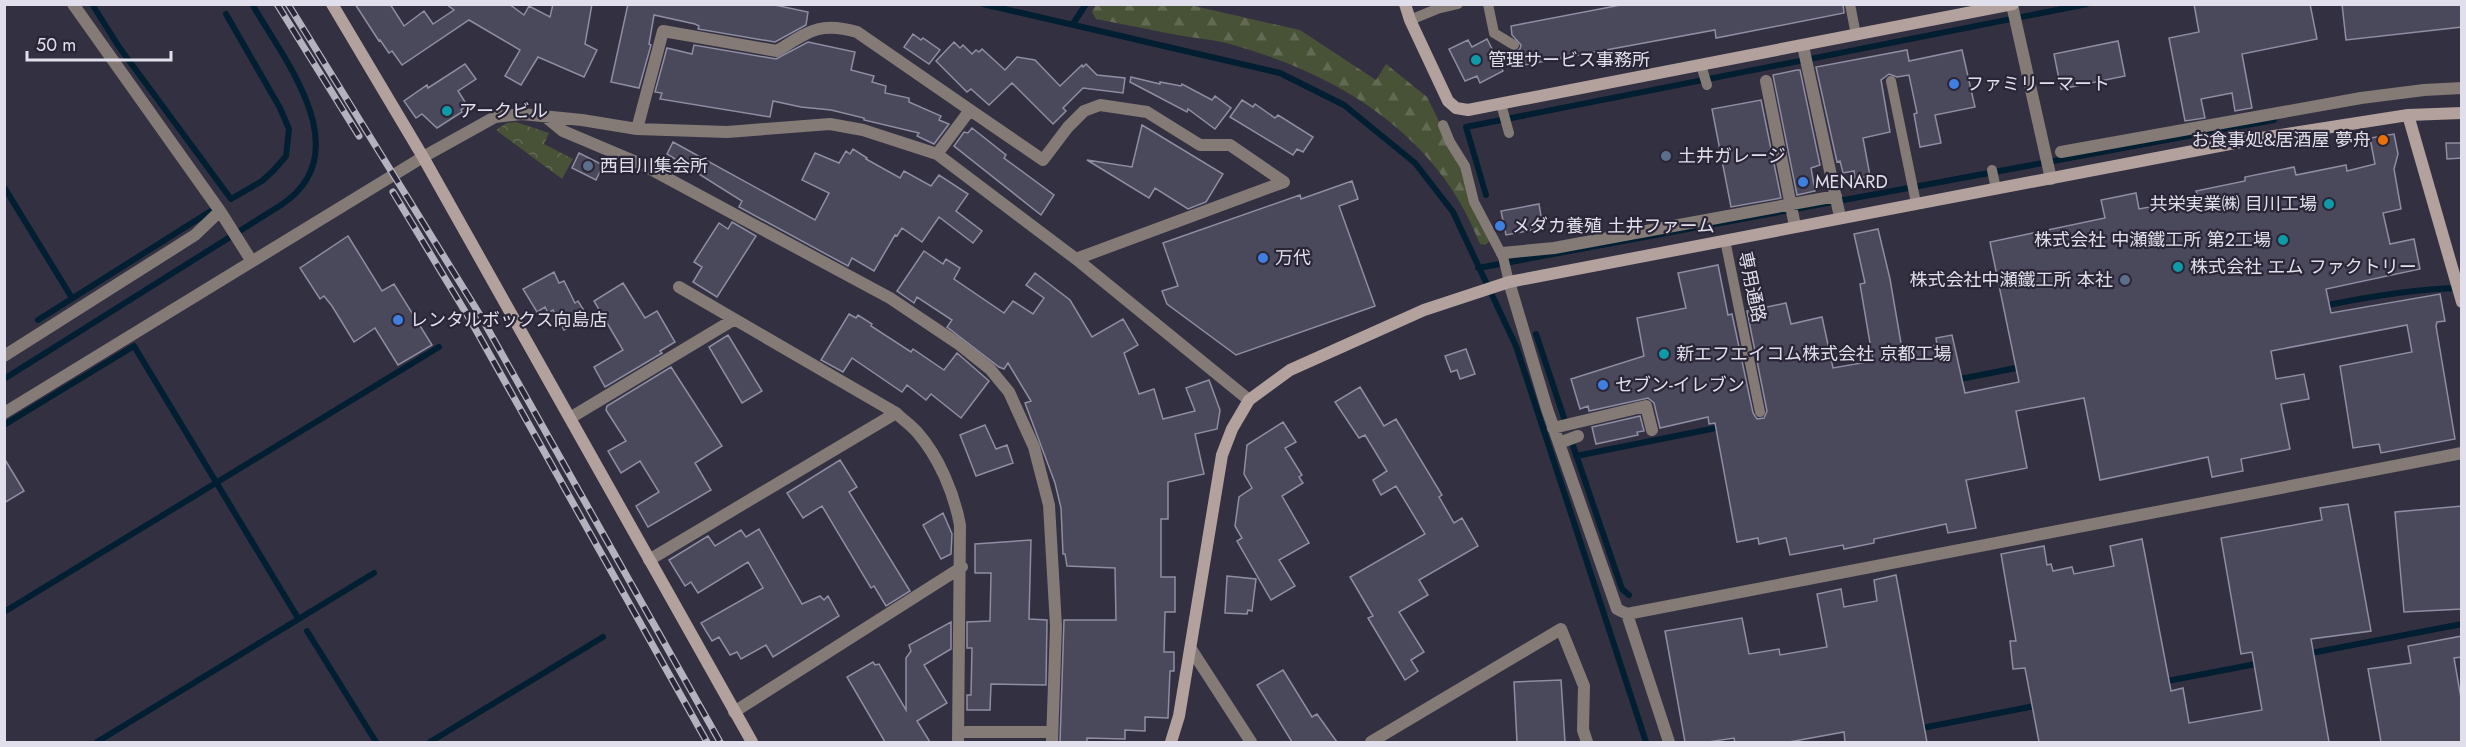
<svg xmlns="http://www.w3.org/2000/svg" width="2466" height="747" font-family="Jost,'Noto Sans JP',sans-serif">
	<defs>
		<pattern id="forest-firs" width="22" height="20" patternUnits="userSpaceOnUse" patternTransform="scale(1.5)"><rect width="22" height="20" fill="#485236"/><path d="M5 1l3.5 6h-7zM16 11l3.5 6h-7z" fill="#626a53"/></pattern>
		<pattern id="park-crowns" width="20" height="18" patternUnits="userSpaceOnUse" patternTransform="scale(1.5)"><rect width="20" height="18" fill="#485236"/><path d="M2 6a3 3 0 1 1 6 0M12 15a3 3 0 1 1 6 0" fill="none" stroke="#626a53"/></pattern>
	</defs>
	<rect width="100%" height="100%" fill="#333042"/>
	<path fill="url(#forest-firs)" d="M1096,5H1190L1300,30L1376,80L1386,64L1427,97L1461,166L1490,241L1485,245L1480,244C1437,133 1337,73 1226,43C1210,39 1193,38 1177,35C1150,30 1123,24 1096,19L1092,12Z"/>
	<path fill="url(#park-crowns)" d="M516,122L549,133L544,144L573,159L562,179L496,130L507,123Z"/>
	<g fill="none" stroke-linecap="round" stroke-linejoin="round">
		<path stroke="#011f31" stroke-width="6" d="M92,4L119,47L231,199L262,181L274,170L286,156L289,129L280,108L226,14
			M983,4L1280,73L1344,105L1415,163L1453,212L1516,346L1646,742
			M1073,24L1086,4
			M4,187L72,298
			M1486,195L1466,127L2087,4
			M1478,268L2274,120
			M2323,306C2367,297 2412,289 2458,288
			M38,320L214,209
			M1536,334L1567,427
			M4,379L281,205C360,153 285,61 252,4
			M1955,380L2021,367
			M4,425L134,346L298,618
			M1570,437L1622,589L1629,595
			M1576,456L1721,427
			M4,612L439,347
			M307,631L376,742
			M2306,654L2462,624
			M2162,682L2261,663
			M1917,729L2040,705
			M97,742L374,573
			M430,742L603,637"/>
	</g>
	<path fill="#4a485b" stroke="#8f8da2" stroke-width="1.5" d="M355,4H390L404,26L424,11L433,24L454,10L446,4H509L524,15L529,6L550,17L553,4H592L585,44L597,50L584,77L538,57L521,85L505,76L520,50L469,20L402,65L392,51L389,53L380,40L379,41Z
		M628,4H770L808,12L806,25L775,42L698,29L699,26L695,24L654,15L649,44L651,45L639,88L611,82Z
		M1626,4H1843L1844,13L1716,38L1715,30L1518,66L1515,52L1520,49L1521,45L1512,35L1511,26Z
		M2194,4H2310L2317,39L2242,54L2252,108L2235,111L2232,93L2201,99L2205,118L2185,121L2169,38L2199,32Z
		M2342,4H2462V27L2346,40Z
		M913,34L921,40L923,38L940,50L929,64L904,47Z
		M1487,39L1503,71L1480,83L1477,76L1465,81L1449,49L1468,40L1472,47Z
		M2118,41L2125,76L2061,89L2054,54Z
		M808,42L855,52L851,70L874,76L872,82L886,86L885,93L909,98V102L941,116L939,120L949,124L934,144L917,136L919,133L864,120V118L831,110L801,107L773,101L770,117L660,99L662,93L655,92L667,48L692,54L694,45L776,59Z
		M954,42L960,48L963,45L972,54L976,50L979,52L982,49L1005,70L1017,57L1035,60L1060,86L1082,65L1083,67L1086,64L1097,75L1125,78L1123,93L1083,88L1063,108L1066,111L1053,124L1012,83L989,105L971,89L967,92L936,61Z
		M1907,50L1909,61L1962,50L1975,107L1935,115L1941,143L1920,147L1914,114L1917,113L1909,75L1897,77L1889,74L1881,80L1890,132L1863,138L1870,176L1855,179L1854,171L1843,173L1840,161L1837,162L1816,67Z
		M465,64L476,79L458,91L467,105L461,110L462,112L437,128L422,114L416,118L404,101L427,85L428,88Z
		M1797,70H1800L1820,165L1811,168L1815,191L1797,195L1773,75Z
		M1131,77L1160,84V82L1181,86L1182,84L1212,100L1215,96L1231,108L1215,129L1188,109L1187,112L1130,82Z
		M1242,100L1253,107L1255,104L1275,118L1278,115L1313,137L1303,152L1297,149L1293,155L1230,117Z
		M1761,100L1781,198L1731,207L1712,109Z
		M1142,125L1223,174L1206,202L1188,209L1155,188L1149,198L1087,160L1132,167Z
		M972,128L1006,155L1004,158L1054,195L1041,215L954,146L964,132L968,133Z
		M2394,134L2398,154L2394,169L2401,209L2383,213L2390,244L2414,239L2420,269L2326,289L2331,313L2440,294L2445,321L2437,322L2436,326L2455,439L2381,453L2379,444L2353,448L2340,366L2412,352L2407,325L2271,351L2276,379L2304,374L2309,399L2281,404L2290,449L2241,459L2243,471L2212,477L2208,457L2100,480L2084,398L2016,411L2027,468L1966,480L1976,528L1948,533L1946,524L1874,539V543L1844,549L1843,545L1790,555L1786,538L1759,544L1758,538L1737,542L1715,423L1709,424L1708,417L1660,428L1654,403L1648,398L1589,411L1588,406L1580,409L1571,379L1644,356L1637,318L1686,308L1678,273L1718,265L1728,315L1732,314L1753,413L1757,419L1764,418L1767,411L1747,311L1786,303L1791,324L1822,317L1833,368L1873,361L1860,284L1865,283L1854,234L1878,229L1890,279L1903,355L1909,350L1937,345L1936,338L1952,335L1965,393L2019,382L1990,242L2105,218L2101,200L2136,193L2139,209L2198,198L2196,191L2245,181V177L2294,167L2296,175L2346,165L2347,171L2375,164L2370,138Z
		M673,142L815,220L829,193L802,180L815,153L839,163L846,151L850,154L853,149L867,158L866,159L900,178L904,171L931,186L939,175L968,194L956,211L982,231L973,243L939,217L922,242L902,228L897,236L895,235L874,271L852,258L848,266L739,207L742,201L667,154Z
		M2446,143H2462V158L2447,159Z
		M579,153L603,165L596,180L572,168Z
		M1352,181L1358,199L1339,206L1375,306L1236,355L1167,304L1162,291L1178,286L1163,243L1300,195L1301,199Z
		M1539,204L1543,228L1506,235L1501,211Z
		M732,222L756,236L717,297L693,282L702,267L694,262L719,223L728,229Z
		M348,236L382,291L394,284L432,345L398,365L375,328L354,342L332,306L324,296L320,299L300,268Z
		M924,251L943,264L946,259L960,268L954,279L1004,313L1013,301L1033,314L1044,298L1026,285L1035,273L1070,300L1092,337L1123,319L1138,345L1124,353L1139,394L1154,389L1163,419L1195,411L1186,388L1209,380L1220,410L1217,429L1195,434L1204,474L1168,482V519H1161V577H1175V612H1165L1164,652H1174V671H1170L1168,718L1145,717V731L1125,730V739L1087,738V742H1060L1064,620H1116L1115,568L1067,566L1065,554H1063L1061,508L1055,483L1025,403L1031,401L1008,363L1004,369L999,367L947,327L952,320L917,297L914,303L897,291Z
		M554,272L559,283L564,281L575,303L578,301L588,317L564,330L553,310L548,313L545,307L537,312L523,289Z
		M623,283L645,318L657,311L675,342L660,351L662,353L605,387L594,367L623,350L594,301Z
		M849,314L856,318L858,315L872,324L871,326L911,352L913,349L944,370L957,353L989,381L961,418L931,394L926,400L907,385L902,392L852,358L843,372L821,360Z
		M728,335L762,391L742,403L709,347Z
		M1466,349L1475,374L1460,379L1457,370L1451,372L1445,356Z
		M671,367L722,446L695,463L711,490L648,527L636,506L659,492L640,461L621,473L608,451L626,441L606,410L607,406Z
		M1360,387L1384,426L1396,419L1442,495L1439,497L1454,523L1462,518L1478,546L1419,580L1428,595L1399,612L1424,652L1411,660L1418,671L1405,680L1368,618L1373,616L1350,577L1425,534L1396,486L1381,495L1373,480L1387,471L1365,435L1359,438L1335,402Z
		M1640,416L1644,431L1637,432L1638,435L1596,444L1592,427Z
		M1283,422L1296,442L1285,448L1302,475L1299,477L1303,483L1282,496L1309,543L1279,560L1295,586L1271,600L1237,541L1242,538L1235,526L1239,497L1252,488L1244,474L1247,445Z
		M985,425L996,449L1007,445L1013,463L976,476L960,435Z
		M4,458L24,491L4,503Z
		M840,460L857,487L849,492L910,591L886,606L874,586L871,588L822,506L803,518L787,493Z
		M2348,504L2371,631L2311,639L2329,742H2039L2025,668L2013,669L2010,641H2016L2001,554L2044,546L2047,565L2051,564L2053,571L2072,567L2074,574L2114,566L2110,546L2142,539L2171,691L2183,688L2189,723L2262,710L2252,652L2241,654L2221,538L2322,520L2320,508Z
		M2462,506V609L2404,612L2395,512Z
		M943,513L952,534L951,554L941,559L923,525Z
		M759,529L802,604L820,596L824,600L828,596L839,616L773,657L766,645L741,659L737,652L730,655L719,637L712,641L701,623L763,588L748,562L698,593L691,582L685,586L669,560L708,536L715,546L741,530L746,537Z
		M1031,540L1029,619L1047,620L1046,685L991,684L990,710H967V695H971L972,648H967V622L990,621L991,573H975V544Z
		M1896,575L1927,742H1845L1844,732L1789,742H1735L1734,738L1708,742H1685L1665,631L1742,618L1749,654L1779,649L1780,655L1827,647L1817,594L1841,589L1844,607L1877,601L1874,580Z
		M1227,576L1256,579L1252,611L1248,610L1247,614L1225,613Z
		M951,622V649L924,665L947,703L917,721L930,742H885L847,677L873,662L875,665L879,664L906,710V658L911,651L909,645Z
		M2462,636V657L2454,658L2462,704V742H2381L2368,669L2411,663L2408,646Z
		M1283,670L1312,717L1317,714L1337,742H1292L1257,685Z
		M1561,680L1565,742H1517L1514,682Z"/>
	<g fill="none" stroke-linecap="round" stroke-linejoin="round">
		<path stroke="#847a76" stroke-width="10" d="M1488,4L1494,33L1514,45
			M1850,4L1856,35
			M1410,20L1437,9L1458,4
			M1701,65L1707,85
			M1891,81L1916,203
			M1501,104L1509,133
			M1443,125L1450,142L1465,166L1474,202L1503,257L1509,282
			M1992,170L1996,189
			M1725,240L1760,412"/>
		<path stroke="#847a76" stroke-width="12" d="M73,4L220,211L251,260
			M2012,5L2051,179
			M1803,46L1840,217
			M1766,81L1795,226
			M970,110L1043,160L1068,127L1084,111L1100,105L1147,112L1200,145H1230L1284,182L1076,259
			M546,117L563,131L641,164L890,298L960,345L990,369L1009,392L1034,447L1049,505L1056,626L1052,742
			M637,129L663,31L777,51C808,32 819,21 857,32L970,110L937,154
			M2061,152L2361,98L2424,90L2462,88
			M1502,253L1554,248L1836,196
			M1509,282L1547,409L1617,609L1627,614L2462,453
			M679,287L896,413C902,419 911,425 917,432C939,457 954,493 960,525L958,742
			M4,356L195,235L220,211
			M4,413L423,157L495,117L522,114L582,120L637,129L727,132L830,124L863,130L937,154L1080,262L1249,400
			M570,418L733,320
			M1553,428L1646,406L1652,430
			M1559,443L1578,436
			M649,560L896,413
			M1627,614L1669,742
			M1191,649L1251,742
			M734,712L962,567
			M966,732H1052
			M1371,742L1561,629L1584,686L1583,730L1587,742"/>
		<path stroke="#b2a19c" stroke-width="12" d="M332,4L423,157L752,742
			M1405,4L1410,20L1448,101L1456,108L1468,110L2013,4
			M2408,115L2462,302
			M1171,742L1179,716L1222,455L1232,429L1249,400L1290,370L1424,310L1509,282L2261,138L2408,115L2462,113"/>
		<g stroke="#b4b2bf" stroke-width="7">
			<path id="rail" d="M277,4L359,136
				M288,4L480,315L720,742
				M393,192L472,323L707,742"/>
		</g>
		<use href="#rail" stroke="#2a2637" stroke-width="4.5" stroke-dasharray="14" stroke-linecap="butt"/>
	</g>
	<g fill="#0f9aa8" stroke="#2a2637" stroke-width="2">
		<circle cx="1476" cy="60" r="6"/>
		<circle cx="447" cy="111" r="6"/>
		<circle cx="2329" cy="204" r="6"/>
		<circle cx="2283" cy="240" r="6"/>
		<circle cx="2178" cy="267" r="6"/>
		<circle cx="1664" cy="354" r="6"/>
	</g>
	<g fill="#3f7fe0" stroke="#2a2637" stroke-width="2">
		<circle cx="1954" cy="84" r="6"/>
		<circle cx="1803" cy="182" r="6"/>
		<circle cx="1500" cy="226" r="6"/>
		<circle cx="1263" cy="258" r="6"/>
		<circle cx="398" cy="320" r="6"/>
		<circle cx="1603" cy="385" r="6"/>
	</g>
	<circle fill="#e8710a" stroke="#2a2637" stroke-width="2" cx="2383" cy="140" r="6"/>
	<g fill="#5c6f8a" stroke="#2a2637" stroke-width="2">
		<circle cx="1666" cy="156" r="6"/>
		<circle cx="588" cy="166" r="6"/>
		<circle cx="2125" cy="280" r="6"/>
	</g>
	<g text-anchor="middle" dominant-baseline="central" stroke-width="4.5" stroke-linejoin="round" paint-order="stroke">
		<g font-size="18" fill="#e1dfeb" stroke="#2a2637" text-anchor="start">
			<text x="1488" y="60">管理サービス事務所</text>
			<text x="1966" y="84">ファミリーマート</text>
			<text x="459" y="111">アークビル</text>
			<text x="2371" y="140" text-anchor="end">お食事処&amp;居酒屋 夢舟</text>
			<text x="1678" y="156">土井ガレージ</text>
			<text x="600" y="166">西目川集会所</text>
			<text x="1815" y="182">MENARD</text>
			<text x="2317" y="204" text-anchor="end">共栄実業㈱ 目川工場</text>
			<text x="1512" y="226">メダカ養殖 土井ファーム</text>
			<text x="2271" y="240" text-anchor="end">株式会社 中瀬鐵工所 第2工場</text>
			<text x="1275" y="258">万代</text>
			<text x="2190" y="267">株式会社 エム ファクトリー</text>
			<text x="2113" y="280" text-anchor="end">株式会社中瀬鐵工所 本社</text>
			<text x="410" y="320">レンタルボックス向島店</text>
			<text x="1676" y="354">新エフエイコム株式会社 京都工場</text>
			<text x="1615" y="385">セブン-イレブン</text>
		</g>
		<g font-size="18" fill="#e1dfeb" stroke="#2a2637">
			<text transform="translate(1752 287) rotate(78)">専用通路</text>
		</g>
	</g>
	<rect width="2466" height="747" fill="none" stroke="#e1dfeb" stroke-width="12"/>
	<path d="M27 51v9h144v-9" fill="none" stroke="#e1dfeb" stroke-width="3"/>
	<text x="36" y="51" font-size="18" fill="#e1dfeb" stroke="#2a2637" stroke-width="4.5" paint-order="stroke">50 m</text>
</svg>
